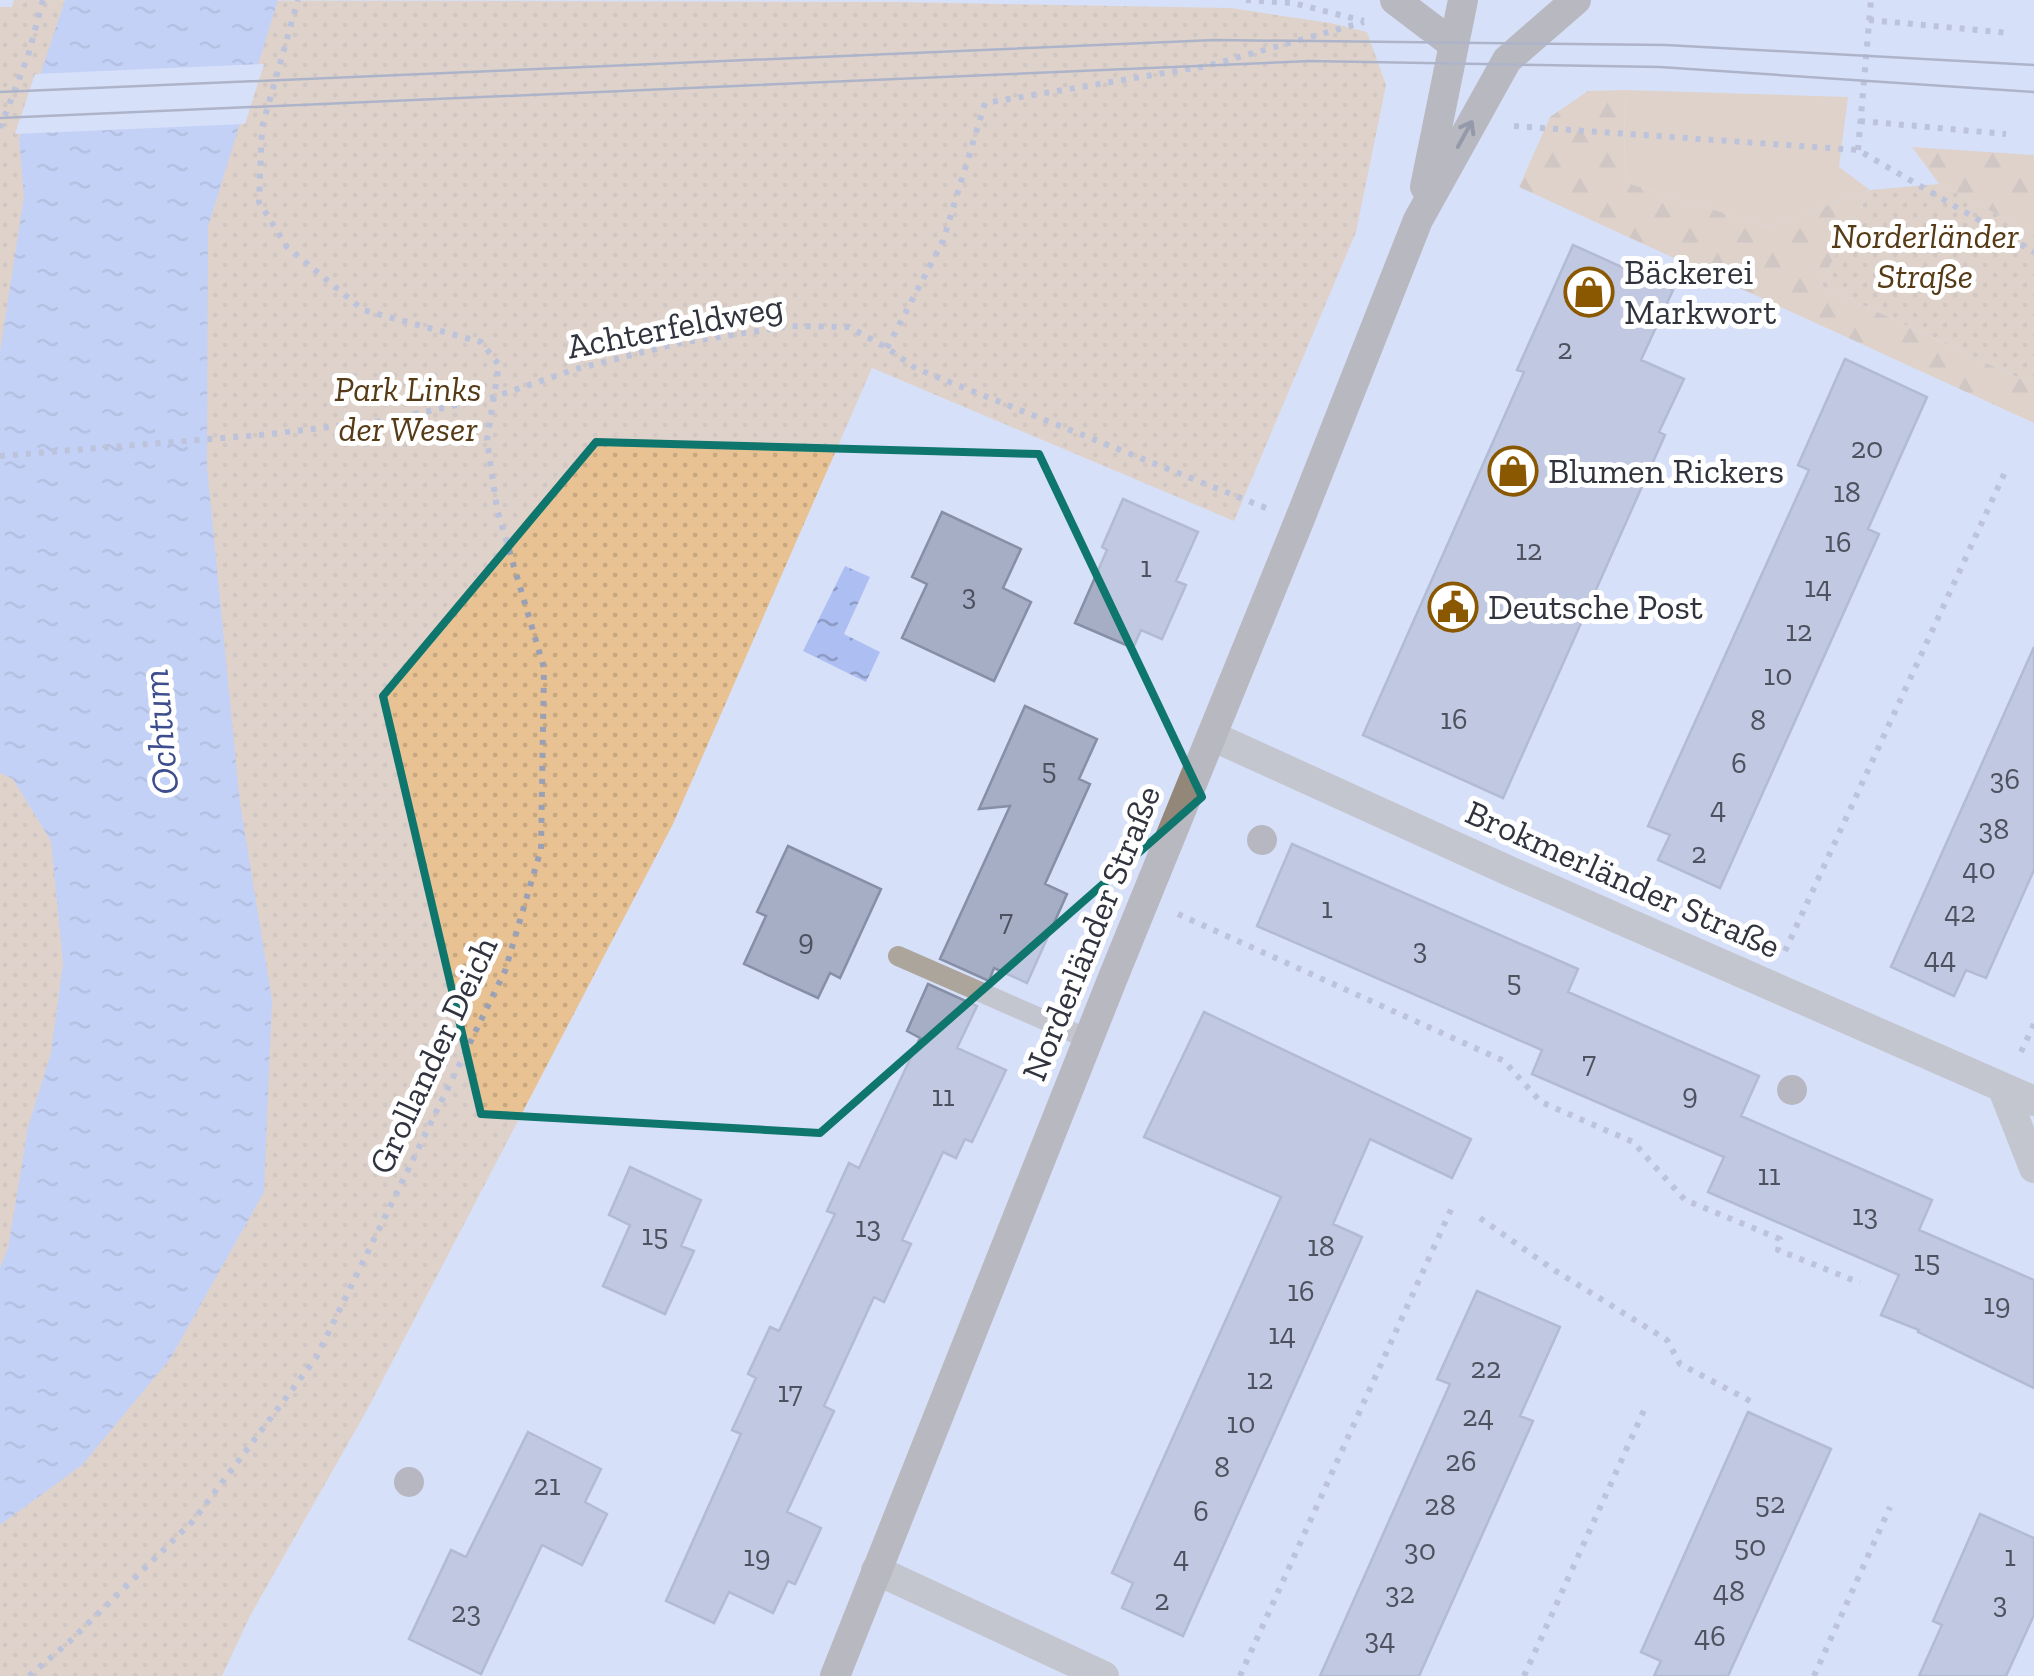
<svg xmlns="http://www.w3.org/2000/svg" width="2034" height="1676" font-family="'Zilla Slab',serif">
	<defs>
		<pattern id="forest-firs" width="22" height="20" patternUnits="userSpaceOnUse" patternTransform="scale(2.5)"><rect width="22" height="20" fill="#e8c293"/><path d="M5 1l3.5 6h-7zM16 11l3.5 6h-7z" fill="#c7a780"/></pattern>
		<pattern id="park-dots" width="8" height="8" patternUnits="userSpaceOnUse" patternTransform="scale(2.5)"><rect width="8" height="8" fill="#e8c293"/><path d="M2 2h.1M6 6h.1" fill="none" stroke="#c7a780" stroke-width="1.8" stroke-linecap="round"/></pattern>
		<pattern id="water-ripples" width="26" height="14" patternUnits="userSpaceOnUse" patternTransform="scale(2.5)"><rect width="26" height="14" fill="#adbef2"/><path d="M2 4q2-2 4 0t4 0M15 11q2-2 4 0t4 0" fill="none" stroke="#8d9bc5"/></pattern>
	</defs>
	<rect width="100%" height="100%" fill="#d7e0f9"/>
	<path fill="#e8c293" d="M1625,90L1848,97L1839,167L1870,190L1769,227L1624,182Z"/>
	<path fill="url(#forest-firs)" d="M1625,90L1624,182L1769,227L1870,190L1820,285L2034,385V423L1519,187L1550,117L1588,91Z
		M1912,147L2034,155V234L1939,184Z"/>
	<path fill="url(#park-dots)" d="M14,0L897,2L1231,8L1330,23L1367,32L1386,85L1356,232L1234,521L872,368L673,824L367,1410L250,1616L222,1676H0V7H12Z
		M1939,184L2034,234V385L1820,285L1870,190Z"/>
	<path fill="url(#water-ripples)" d="M65,0H278L208,227L207,467L240,803L272,1000L264,1192L170,1359L82,1465L0,1525V1268L8,1248L28,1127L51,1053L63,963L51,841L13,779L0,773V352L24,196L19,139Z
		M845,566L870,577L844,634L880,652L866,682L803,651Z"/>
	<path fill="#d7e0f9" d="M264,64L245,124L15,134L35,74Z"/>
	<path fill="#a6aec6" stroke="#878fa7" stroke-width="2.5" d="M1573,245L1673,290L1641,360L1684,379L1659,432L1665,435L1503,798L1363,735L1524,372L1517,370Z
		M1845,359L1927,397L1868,529L1879,534L1720,888L1658,860L1670,835L1648,826L1809,470L1798,465Z
		M1123,499L1198,532L1176,581L1186,585L1162,639L1141,630L1133,648L1075,623L1107,550L1102,547Z
		M942,512L1021,549L1003,588L1031,602L994,681L902,638L927,584L912,577Z
		M2034,647V870L1986,978L1966,970L1954,996L1891,967Z
		M1025,706L1097,739L1079,779L1090,784L1045,884L1067,894L1027,983L994,968L989,981L940,959L1010,806L979,809Z
		M1292,844L1578,969L1568,992L1759,1076L1741,1116L1932,1200L1919,1230L2034,1280V1388L1918,1332L1919,1330L1881,1315L1899,1275L1708,1192L1724,1157L1532,1074L1542,1050L1257,926Z
		M788,846L881,889L840,978L830,973L818,998L744,964L766,916L757,912Z
		M928,984L977,1006L957,1048L1006,1070L972,1142L965,1139L956,1158L943,1152L902,1240L911,1244L884,1302L874,1297L824,1406L834,1411L787,1512L821,1528L795,1584L788,1581L773,1613L729,1592L714,1623L666,1601L741,1434L732,1430L756,1378L748,1374L770,1327L779,1331L835,1214L827,1211L849,1163L859,1168L920,1038L907,1031Z
		M1204,1012L1471,1139L1452,1178L1370,1139L1333,1224L1362,1237L1183,1636L1122,1608L1133,1583L1112,1573L1281,1197L1144,1137Z
		M630,1167L701,1200L681,1246L694,1251L665,1314L603,1286L630,1225L609,1215Z
		M1477,1291L1560,1327L1520,1416L1533,1421L1419,1676H1320L1450,1384L1437,1379Z
		M1748,1412L1831,1449L1728,1676H1654L1661,1661L1641,1652Z
		M528,1432L601,1469L585,1502L607,1514L582,1565L542,1545L481,1674L409,1639L451,1550L466,1557Z
		M1980,1514L2034,1538V1615L2006,1676H1919L1942,1625L1933,1621Z"/>
	<g fill="none" stroke-linecap="round" stroke-linejoin="round">
		<path stroke="#9ba1b5" stroke-width="6" stroke-dasharray="5 8" stroke-linecap="butt" d="M1246,0L1293,3L1364,21
			M1869,20L2010,33
			M1860,121L2006,134
			M1514,126L1858,150L2034,252
			M0,128L28,56L43,0
			M1858,150L1871,0
			M887,348L943,241L985,103L1207,66L1364,22
			M0,456L260,435L382,421L494,397L576,369L680,343L790,326L849,327L887,348L917,369L1266,508
			M1178,914L1504,1061L1541,1102L1633,1142L1685,1200L1780,1239L1778,1250L1860,1283
			M1785,951L2006,470
			M2021,1052L2034,1024
			M1480,1218L1551,1268L1667,1340L1680,1364L1752,1402
			M29,1676L69,1642L193,1521L316,1358L505,971L541,849L544,668L497,509L487,440L499,365L481,342L363,310L287,247L259,202L262,127L298,0
			M1240,1676L1453,1205
			M1524,1676L1645,1408
			M1814,1676L1890,1507"/>
		<path stroke="#aca59b" stroke-width="20" d="M898,956L1088,1039"/>
		<path stroke="#aca59b" stroke-width="30" d="M1212,736L1507,870L2034,1101
			M2003,1089L2034,1168
			M876,1570L1104,1676"/>
		<path stroke="#93877a" stroke-width="30" d="M1395,0L1453,44
			M1425,187L1463,0
			M835,1676L1112,980L1299,521L1418,220L1507,60L1576,0"/>
		<path stroke="#7a7f90" stroke-width="2.5" d="M0,92L1215,40L1666,45L2034,65
			M0,118L1310,61L1660,67L2034,92"/>
	</g>
	<g fill="#90857c">
		<circle cx="1262" cy="840" r="15"/>
		<circle cx="1792" cy="1090" r="15"/>
		<circle cx="409" cy="1482" r="15"/>
	</g>
	<defs><path id="oneway-shaft" d="M-6 0H5M1.5-3L5.5 0L1.5 3" fill="none" stroke-width="1.6" stroke-linecap="round" stroke-linejoin="round" transform="scale(2.5)"/></defs>
	<use stroke="#45454a" href="#oneway-shaft" transform="translate(1465 134) rotate(-61)"/>
	<path d="M0 0H2034V1676H0ZM596,442L1039,454L1202,797L820,1133L481,1114L383,696Z" fill="#d7e0f9" fill-opacity=".55" fill-rule="evenodd"/>
	<path fill="none" stroke="#0f766e" stroke-width="8" stroke-linejoin="round" d="M596,442L1039,454L1202,797L820,1133L481,1114L383,696Z"/>
	<defs>
		<g id="shop-ring" transform="scale(2.5)"><circle r="9.5" fill="#fff" stroke="#895800" stroke-width="1.5"/><path d="M-5-2.5h2.3a2.7 3.5 0 0 1 5.4 0H5L5.5 6h-11ZM-1.5-2.5h3a1.5 2.3 0 0 0-3 0Z" fill="#895800"/></g>
		<g id="civic-ring" transform="scale(2.5)"><circle r="9.5" fill="#fff" stroke="#895800" stroke-width="1.5"/><path d="M-.6-6.5H3V-4.5H.6V-3L4-1V1h2V6H-6V1h2V-1L-.6-3ZM-1.2 2.5V6h2.4V2.5Z" fill="#895800"/></g>
	</defs>
	<g fill-rule="evenodd">
		<use href="#shop-ring" x="1589" y="292"/>
		<use href="#shop-ring" x="1513" y="471"/>
		<use href="#civic-ring" x="1453" y="607"/>
	</g>
	<g text-anchor="middle" dominant-baseline="central" stroke-width="10" stroke-linejoin="round" paint-order="stroke">
		<g font-size="30" fill="#4e5260">
			<text x="1565" y="349">2</text>
			<text x="1867" y="448">20</text>
			<text x="1847" y="492">18</text>
			<text x="1838" y="542">16</text>
			<text x="1529" y="550">12</text>
			<text x="1146" y="567">1</text>
			<text x="1818" y="587">14</text>
			<text x="969" y="595">3</text>
			<text x="1799" y="631">12</text>
			<text x="1778" y="675">10</text>
			<text x="1454" y="719">16</text>
			<text x="1758" y="720">8</text>
			<text x="1739" y="763">6</text>
			<text x="1049" y="769">5</text>
			<text x="2005" y="779">36</text>
			<text x="1718" y="808">4</text>
			<text x="1994" y="829">38</text>
			<text x="1699" y="853">2</text>
			<text x="1979" y="869">40</text>
			<text x="1327" y="908">1</text>
			<text x="1960" y="912">42</text>
			<text x="1006" y="920">7</text>
			<text x="806" y="940">9</text>
			<text x="1420" y="949">3</text>
			<text x="1940" y="958">44</text>
			<text x="1514" y="981">5</text>
			<text x="1589" y="1062">7</text>
			<text x="1690" y="1094">9</text>
			<text x="943" y="1096">11</text>
			<text x="1769" y="1175">11</text>
			<text x="1865" y="1215">13</text>
			<text x="868" y="1227">13</text>
			<text x="655" y="1235">15</text>
			<text x="1321" y="1246">18</text>
			<text x="1927" y="1261">15</text>
			<text x="1301" y="1291">16</text>
			<text x="1997" y="1304">19</text>
			<text x="1282" y="1334">14</text>
			<text x="1486" y="1368">22</text>
			<text x="1260" y="1379">12</text>
			<text x="790" y="1392">17</text>
			<text x="1478" y="1416">24</text>
			<text x="1241" y="1423">10</text>
			<text x="1461" y="1461">26</text>
			<text x="1222" y="1467">8</text>
			<text x="547" y="1485">21</text>
			<text x="1770" y="1503">52</text>
			<text x="1440" y="1505">28</text>
			<text x="1201" y="1511">6</text>
			<text x="1750" y="1546">50</text>
			<text x="1420" y="1550">30</text>
			<text x="757" y="1556">19</text>
			<text x="2010" y="1556">1</text>
			<text x="1181" y="1557">4</text>
			<text x="1729" y="1591">48</text>
			<text x="1400" y="1593">32</text>
			<text x="1162" y="1600">2</text>
			<text x="2000" y="1603">3</text>
			<text x="466" y="1612">23</text>
			<text x="1710" y="1636">46</text>
			<text x="1380" y="1639">34</text>
		</g>
		<g font-size="35" font-style="italic" fill="#563b16" stroke="#fff">
			<text x="1925" y="236">Norderländer<tspan x="1925" dy="40">Straße</tspan></text>
			<text x="408" y="389">Park Links<tspan x="408" dy="40">der Weser</tspan></text>
		</g>
		<g font-size="35" fill="#31343e" stroke="#fff" text-anchor="start">
			<text x="1624" y="272">Bäckerei<tspan x="1624" dy="40">Markwort</tspan></text>
			<text x="1548" y="471">Blumen Rickers</text>
			<text x="1488" y="607">Deutsche Post</text>
		</g>
		<g font-size="35" fill="#31343e" stroke="#fff">
			<text transform="translate(675 326) rotate(-11)">Achterfeldweg</text>
			<text transform="translate(1623 879) rotate(24)">Brokmerländer Straße</text>
			<text transform="translate(1091 933) rotate(-68)">Norderländer Straße</text>
			<text transform="translate(433 1055) rotate(-65)">Grollander Deich</text>
		</g>
		<g font-size="38" font-style="italic" fill="#3d4d8d" stroke="#fff">
			<text transform="translate(160 732) rotate(-95)">Ochtum</text>
		</g>
	</g>
</svg>
